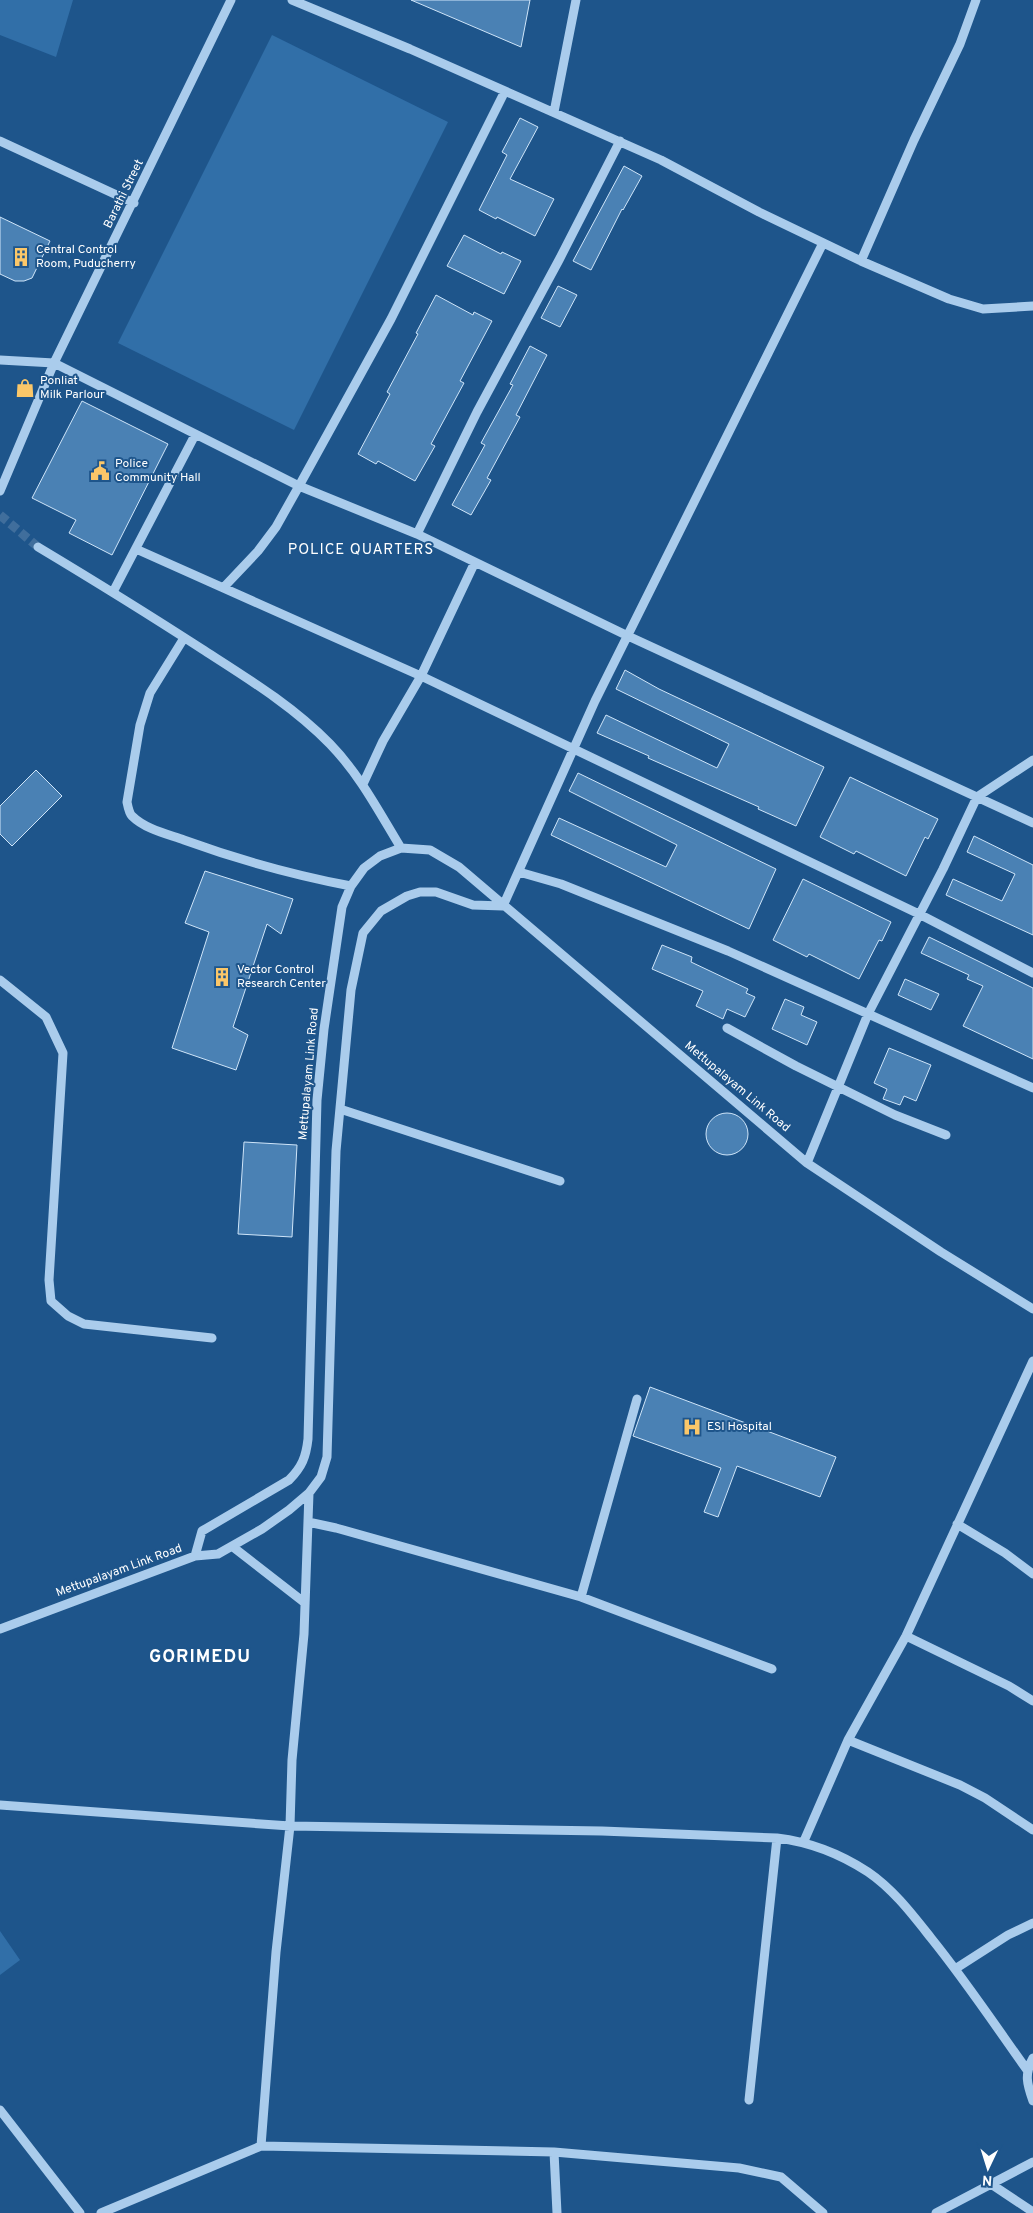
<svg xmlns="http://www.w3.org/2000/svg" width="1033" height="2213" font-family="Overpass,sans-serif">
	<rect width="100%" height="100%" fill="#1e558b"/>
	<path fill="#316fa8" d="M0,0H73L56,57L0,35Z
		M272,35L448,122L294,430L118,343Z
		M0,1931L20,1960L0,1975Z"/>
	<path fill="#4a81b4" stroke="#cfe5f9" d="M411,0H530L521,47Z
		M520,118L538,127L510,179L554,199L535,236L497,217L496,219L479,210L507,155L502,152Z
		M624,166L642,176L623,210L622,209L591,270L573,261Z
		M0,217L50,241L32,278L24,281H15L0,274Z
		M464,235L501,254L502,252L521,261L504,294L447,266Z
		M558,286L577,295L560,327L541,318Z
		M436,295L473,315L474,312L492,321L460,381L464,383L431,444L435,446L415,481L378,461L376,464L358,454L390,394L387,392L418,334L416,333Z
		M530,346L547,355L516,415L520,417L487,478L491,480L471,515L452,505L485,445L481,443L513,385L510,384Z
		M82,401L168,444L112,555L69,533L76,520L32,498Z
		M625,670L659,689L824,767L796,826L758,809L759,807L648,758L649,756L597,733L606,715L717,768L729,744L616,689Z
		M36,770L62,796L12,846L0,834V806Z
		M578,773L776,869L749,929L551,835L559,818L666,867L677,845L569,791Z
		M850,777L938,819L928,839L925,837L906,876L856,851L854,854L820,837Z
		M974,836L1033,865V935L946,895L953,879L1002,901L1015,874L967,852Z
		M205,871L293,899L281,934L267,924L233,1027L248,1035L236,1070L172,1048L209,932L185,923Z
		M803,879L891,922L882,941L879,940L859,979L809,954L807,957L773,940Z
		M929,937L1033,988V1059L963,1026L983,986L967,979L969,975L921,953Z
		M662,945L692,957L691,962L748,989L746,993L755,997L745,1017L727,1009L723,1019L696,1006L703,991L652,969Z
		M905,979L939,994L931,1010L898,995Z
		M785,999L804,1007L801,1015L817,1022L807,1045L772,1029Z
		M889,1048L931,1065L916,1101L904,1096L900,1105L883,1099L887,1089L874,1083Z
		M706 1134a21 21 0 1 1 42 0a21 21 0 1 1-42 0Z
		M244,1142L297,1145L292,1237L238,1234Z
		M650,1387L836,1457L820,1497L737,1466L718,1517L704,1512L721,1468L633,1436Z"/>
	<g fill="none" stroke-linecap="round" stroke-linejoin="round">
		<path stroke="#406e9c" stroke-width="9" stroke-dasharray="9 4.5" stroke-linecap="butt" d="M0,515L38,547"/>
		<path stroke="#aaccec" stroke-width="9" d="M292,0L410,49L661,160L759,212L861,261L949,299L983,309L1033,306
			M554,112L576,0
			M0,141L134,203
			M861,261L914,140L960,44L976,0
			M0,360L54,363L299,486L417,534L628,636L1033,823
			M0,491L54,363L231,0
			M417,534L477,412L559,260L620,141
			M38,547C93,580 148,614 202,649C247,678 293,706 330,744C360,775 379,812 401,848
			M136,549L421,676L919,914L1033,973
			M224,587L258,551L276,527L299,486L391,319L505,91
			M113,592L195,435
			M184,638L150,693L140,725L127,802C128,807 129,813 132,816C145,829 167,834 184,840C239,860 293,875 351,886
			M363,784L383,741L421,676L475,562
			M519,872L561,884L728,951L1033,1088
			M503,906L595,701L823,243
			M0,980L46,1017L63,1053L49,1280L51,1301L68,1316L84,1324L212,1338
			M727,1028L796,1066L895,1115L946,1135
			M340,1109L560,1181
			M807,1163L868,1014L943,869L977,797L1033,760
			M308,1522L336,1528L581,1597L772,1669
			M957,1524L1005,1553L1033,1574
			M233,1547L305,1603
			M195,1556L202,1531L289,1480C302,1467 306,1457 308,1439L317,1100L324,1029L342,907L351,886L364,868L380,856L401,848L430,850L459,867L807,1163L941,1252L1033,1309
			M581,1597L637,1399
			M0,1629L195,1556L218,1554L262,1529L289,1510L309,1493L321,1477L327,1457L336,1151L351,990L363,933L381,911L407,896L420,892H436L473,905L503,906
			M906,1636L1009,1686L1033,1701
			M848,1740L960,1785L985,1798L1033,1830
			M0,1805L290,1826L602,1831L777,1838C810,1842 839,1853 868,1872C893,1889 912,1914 931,1938C965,1980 995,2025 1027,2070
			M804,1841L848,1740L906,1636L1033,1361
			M955,1969L1008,1935L1033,1923
			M1033,2058C1024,2074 1027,2084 1033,2101
			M749,2100L777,1838
			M0,2110L80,2213
			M261,2146L276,1952L290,1826L292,1760L304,1634L309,1493
			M554,2152L557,2213
			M991,2184L1033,2212
			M101,2213L261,2146L554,2152L739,2168L781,2177L823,2213
			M936,2213L1033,2162"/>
	</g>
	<defs>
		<g id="building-bare" transform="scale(1.5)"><path d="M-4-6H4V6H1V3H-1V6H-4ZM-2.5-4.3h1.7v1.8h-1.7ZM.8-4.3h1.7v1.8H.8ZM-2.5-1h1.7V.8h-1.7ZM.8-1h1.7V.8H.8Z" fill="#fbc769" stroke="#1e558b" stroke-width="2.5" paint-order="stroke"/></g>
		<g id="shop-bare" transform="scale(1.5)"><path d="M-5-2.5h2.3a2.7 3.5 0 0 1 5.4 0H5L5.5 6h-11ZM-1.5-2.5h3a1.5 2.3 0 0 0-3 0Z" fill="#fbc769" stroke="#1e558b" stroke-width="2.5" paint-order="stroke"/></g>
		<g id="civic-bare" transform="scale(1.5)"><path d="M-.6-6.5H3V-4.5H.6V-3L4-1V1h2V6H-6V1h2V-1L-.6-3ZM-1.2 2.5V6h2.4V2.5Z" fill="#fbc769" stroke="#1e558b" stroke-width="2.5" paint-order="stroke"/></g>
		<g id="hospital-bare" transform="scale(1.5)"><path d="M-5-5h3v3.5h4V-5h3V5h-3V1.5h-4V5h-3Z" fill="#fbc769" stroke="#1e558b" stroke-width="2.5" paint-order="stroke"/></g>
	</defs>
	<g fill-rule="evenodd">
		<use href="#building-bare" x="21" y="257"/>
		<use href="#shop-bare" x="25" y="388"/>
		<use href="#civic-bare" x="100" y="471"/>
		<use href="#building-bare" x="222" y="977"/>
		<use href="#hospital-bare" x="692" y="1427"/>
	</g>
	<g text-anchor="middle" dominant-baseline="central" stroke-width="4" stroke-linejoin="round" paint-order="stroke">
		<g font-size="12" fill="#fff" stroke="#1e558b">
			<text transform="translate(124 194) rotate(-64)">Barathi Street</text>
			<text transform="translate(309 1074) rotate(-85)">Mettupalayam Link Road</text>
			<text transform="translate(737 1087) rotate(40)">Mettupalayam Link Road</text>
			<text transform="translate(119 1571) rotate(-20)">Mettupalayam Link Road</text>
		</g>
		<g font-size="12" fill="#fff" stroke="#1e558b" text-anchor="start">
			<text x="36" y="250">Central Control<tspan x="36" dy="14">Room, Puducherry</tspan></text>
			<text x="40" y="381">Ponliat<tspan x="40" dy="14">Milk Parlour</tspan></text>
			<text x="115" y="464">Police<tspan x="115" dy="14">Community Hall</tspan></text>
			<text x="237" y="970">Vector Control<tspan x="237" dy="14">Research Center</tspan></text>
			<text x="707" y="1427">ESI Hospital</text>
		</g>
		<g font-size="15" letter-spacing="1" fill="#fff" stroke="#1e558b">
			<text x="361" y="550">POLICE QUARTERS</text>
		</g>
		<g font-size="18" font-weight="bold" letter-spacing="1" fill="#fff" stroke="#1e558b">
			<text x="200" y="1657">GORIMEDU</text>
		</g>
	</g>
	<g transform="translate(988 2168) rotate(184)" stroke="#1e558b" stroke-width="4" paint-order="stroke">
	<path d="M0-4L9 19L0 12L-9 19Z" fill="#ffffff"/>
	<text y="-8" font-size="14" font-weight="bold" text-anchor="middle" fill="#ffffff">N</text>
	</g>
</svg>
